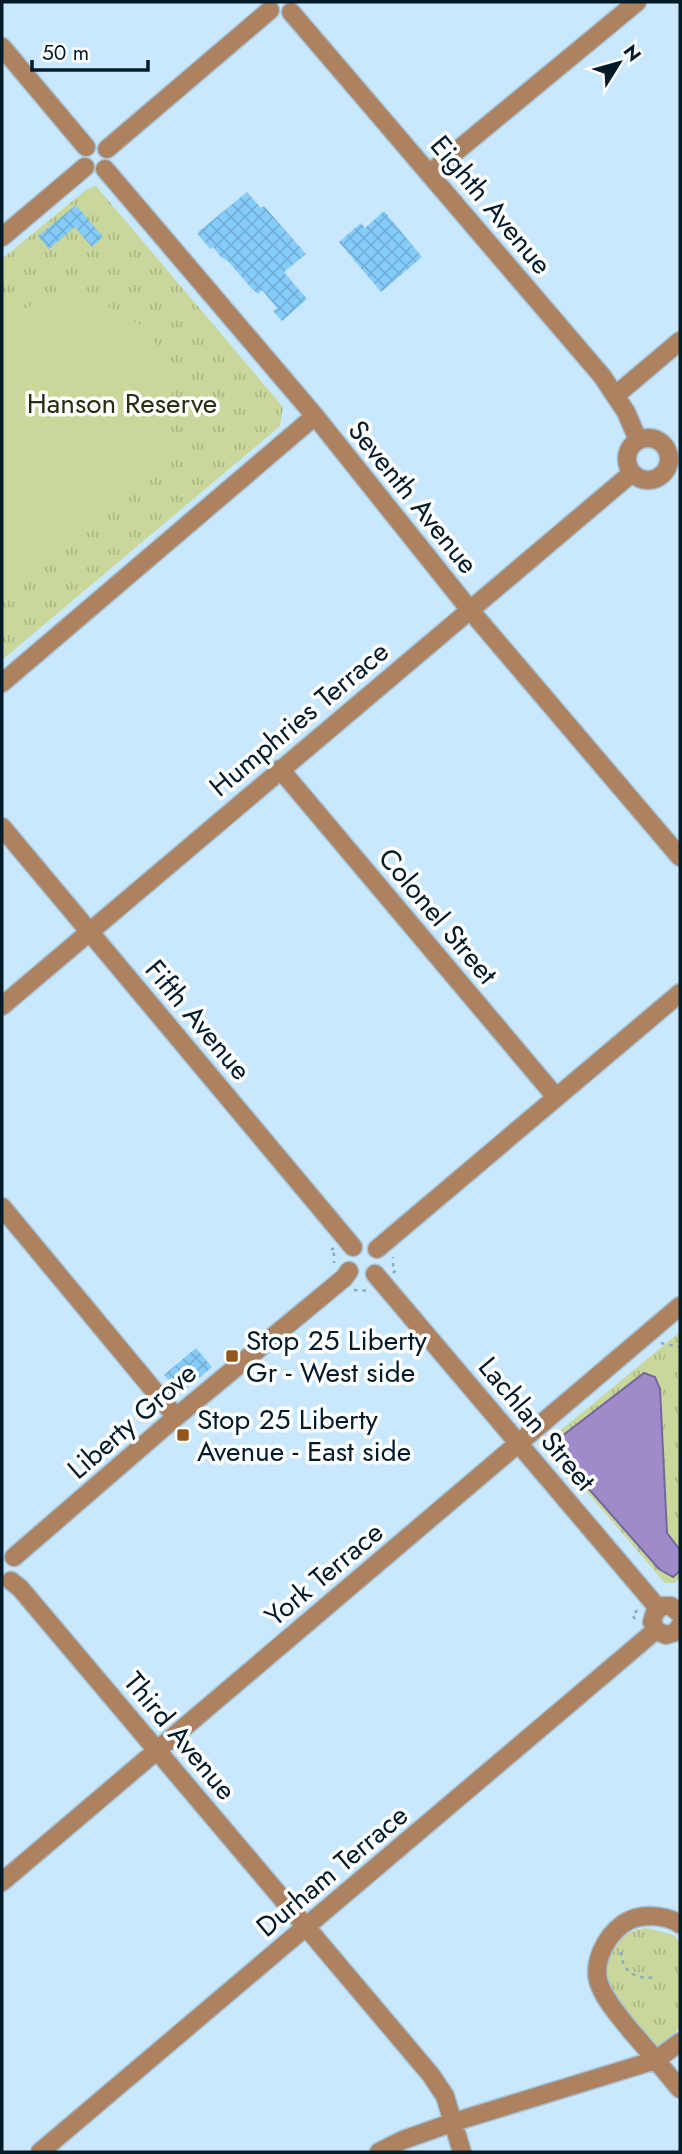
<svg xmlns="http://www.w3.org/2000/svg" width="682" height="2154" font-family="Jost,sans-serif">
	<defs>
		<pattern id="park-tufts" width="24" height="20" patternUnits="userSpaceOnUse" patternTransform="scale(1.75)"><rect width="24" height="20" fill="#c9d79b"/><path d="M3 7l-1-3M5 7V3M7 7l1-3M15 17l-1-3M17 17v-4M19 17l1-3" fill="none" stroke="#abb886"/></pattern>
		<pattern id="building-cross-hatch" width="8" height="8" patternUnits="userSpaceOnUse" patternTransform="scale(1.75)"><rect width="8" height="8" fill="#86ccfb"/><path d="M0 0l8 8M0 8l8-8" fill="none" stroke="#72afd7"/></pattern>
	</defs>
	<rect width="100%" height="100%" fill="#c9e8fe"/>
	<path fill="url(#park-tufts)" d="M96,186L283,407L280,426L2,660V259L87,189Z
		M680,1332V1578L674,1583H665L545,1443Z
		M647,1928L674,1935L680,1943V2028L661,2045L653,2048C629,2020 591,1989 611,1950C618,1937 633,1929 647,1928Z"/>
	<path fill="#c9d79b" d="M76,299C96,302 115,307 132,319C184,356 182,431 145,477C109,509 44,576 2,590V320C30,303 44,301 76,299Z"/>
	<path fill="#9f8aca" stroke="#70699a" stroke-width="2" d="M644,1373L655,1377L660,1389L667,1533L680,1550V1571L673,1577L659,1569L553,1448V1443Z"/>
	<path fill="url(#building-cross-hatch)" d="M247,192L261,208L264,206L306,254L284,272L307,299L282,321L273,311L277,308L262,290L258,294L251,288L229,262L221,257L213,247L210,249L197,233Z
		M76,205L103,237L92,247L75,227L49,249L38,236Z
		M384,211L422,257L381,292L339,242L361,223L365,228Z
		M196,1348L212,1367L185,1390L176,1389L164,1375Z"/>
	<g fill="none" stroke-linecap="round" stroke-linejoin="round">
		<g stroke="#a5c3d8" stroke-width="21">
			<path id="street" d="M291,12L602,376L626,412L638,440
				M2,47L86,147
				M107,149L270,10
				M105,169L315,416L470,610L680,857
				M430,173L637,2
				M2,237L85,167
				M616,395L680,341
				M627 459a21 21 0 1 1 42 0a21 21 0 1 1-42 0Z
				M2,683L315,416
				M280,769L556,1097
				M2,827L353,1247
				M2,1006L632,473
				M2,1207L176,1417
				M377,1249L680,993
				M375,1274L658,1608
				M14,1557L176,1417L344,1278L349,1271
				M11,1581L20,1588L431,2075L445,2096L462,2152
				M680,1614L671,1606H662L655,1612L652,1622L657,1631L666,1635L676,1632L680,1626
				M2,1882L680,1306
				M680,1924C664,1914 639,1913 623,1924C605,1937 591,1965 600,1986C607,2003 620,2017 631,2031C648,2050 664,2070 680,2089
				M40,2152L656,1630
				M379,2152L403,2140L454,2122L656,2060L680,2042"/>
		</g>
		<path stroke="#8caabe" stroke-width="2.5" stroke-dasharray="3.5 5" stroke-linecap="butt" d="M334,1248L330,1251L334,1254V1263
			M393,1273L396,1270L393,1265V1257
			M354,1290L369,1291
			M661,1343L680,1347
			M635,1619L632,1615L639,1609
			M621,1952C622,1973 637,1980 656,1977"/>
		<use href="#street" stroke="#ad8261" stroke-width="18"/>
	</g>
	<g fill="#94561c" stroke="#fff" stroke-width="2.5">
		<rect x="225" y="1349" width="14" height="14" rx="3.5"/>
		<rect x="176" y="1428" width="14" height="14" rx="3.5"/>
	</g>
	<g text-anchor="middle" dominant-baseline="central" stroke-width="7" stroke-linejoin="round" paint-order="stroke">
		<g font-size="28" fill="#021b2b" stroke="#fff">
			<text transform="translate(491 205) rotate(50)">Eighth Avenue</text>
			<text transform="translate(413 497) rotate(51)">Seventh Avenue</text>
			<text transform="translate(299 719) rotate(-40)">Humphries Terrace</text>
			<text transform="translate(438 916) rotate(50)">Colonel Street</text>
			<text transform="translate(198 1020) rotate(50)">Fifth Avenue</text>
			<text transform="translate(132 1421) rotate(-41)">Liberty Grove</text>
			<text transform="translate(537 1424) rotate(50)">Lachlan Street</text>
			<text transform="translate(324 1574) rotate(-40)">York Terrace</text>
			<text transform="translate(180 1736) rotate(50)">Third Avenue</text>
			<text transform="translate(332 1871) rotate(-40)">Durham Terrace</text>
		</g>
		<g font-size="28" fill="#282e0f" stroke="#fff">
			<text x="122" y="403">Hanson Reserve</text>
		</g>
		<g font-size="28" fill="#021b2b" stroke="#fff" text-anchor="start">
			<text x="246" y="1340">Stop 25 Liberty<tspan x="246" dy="32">Gr - West side</tspan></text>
			<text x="197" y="1419">Stop 25 Liberty<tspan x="197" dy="32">Avenue - East side</tspan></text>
		</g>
	</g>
	<rect width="682" height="2154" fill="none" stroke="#021b2b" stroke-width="7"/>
	<g transform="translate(619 63) rotate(53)" stroke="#ffffff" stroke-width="5" paint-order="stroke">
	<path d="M0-5L12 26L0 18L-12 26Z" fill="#021b2b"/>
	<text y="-10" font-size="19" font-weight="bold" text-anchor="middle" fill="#021b2b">N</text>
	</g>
	<path d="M32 60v10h116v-10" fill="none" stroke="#021b2b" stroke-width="3.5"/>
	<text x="42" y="60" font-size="21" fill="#021b2b" stroke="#ffffff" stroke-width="5" paint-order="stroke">50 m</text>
</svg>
